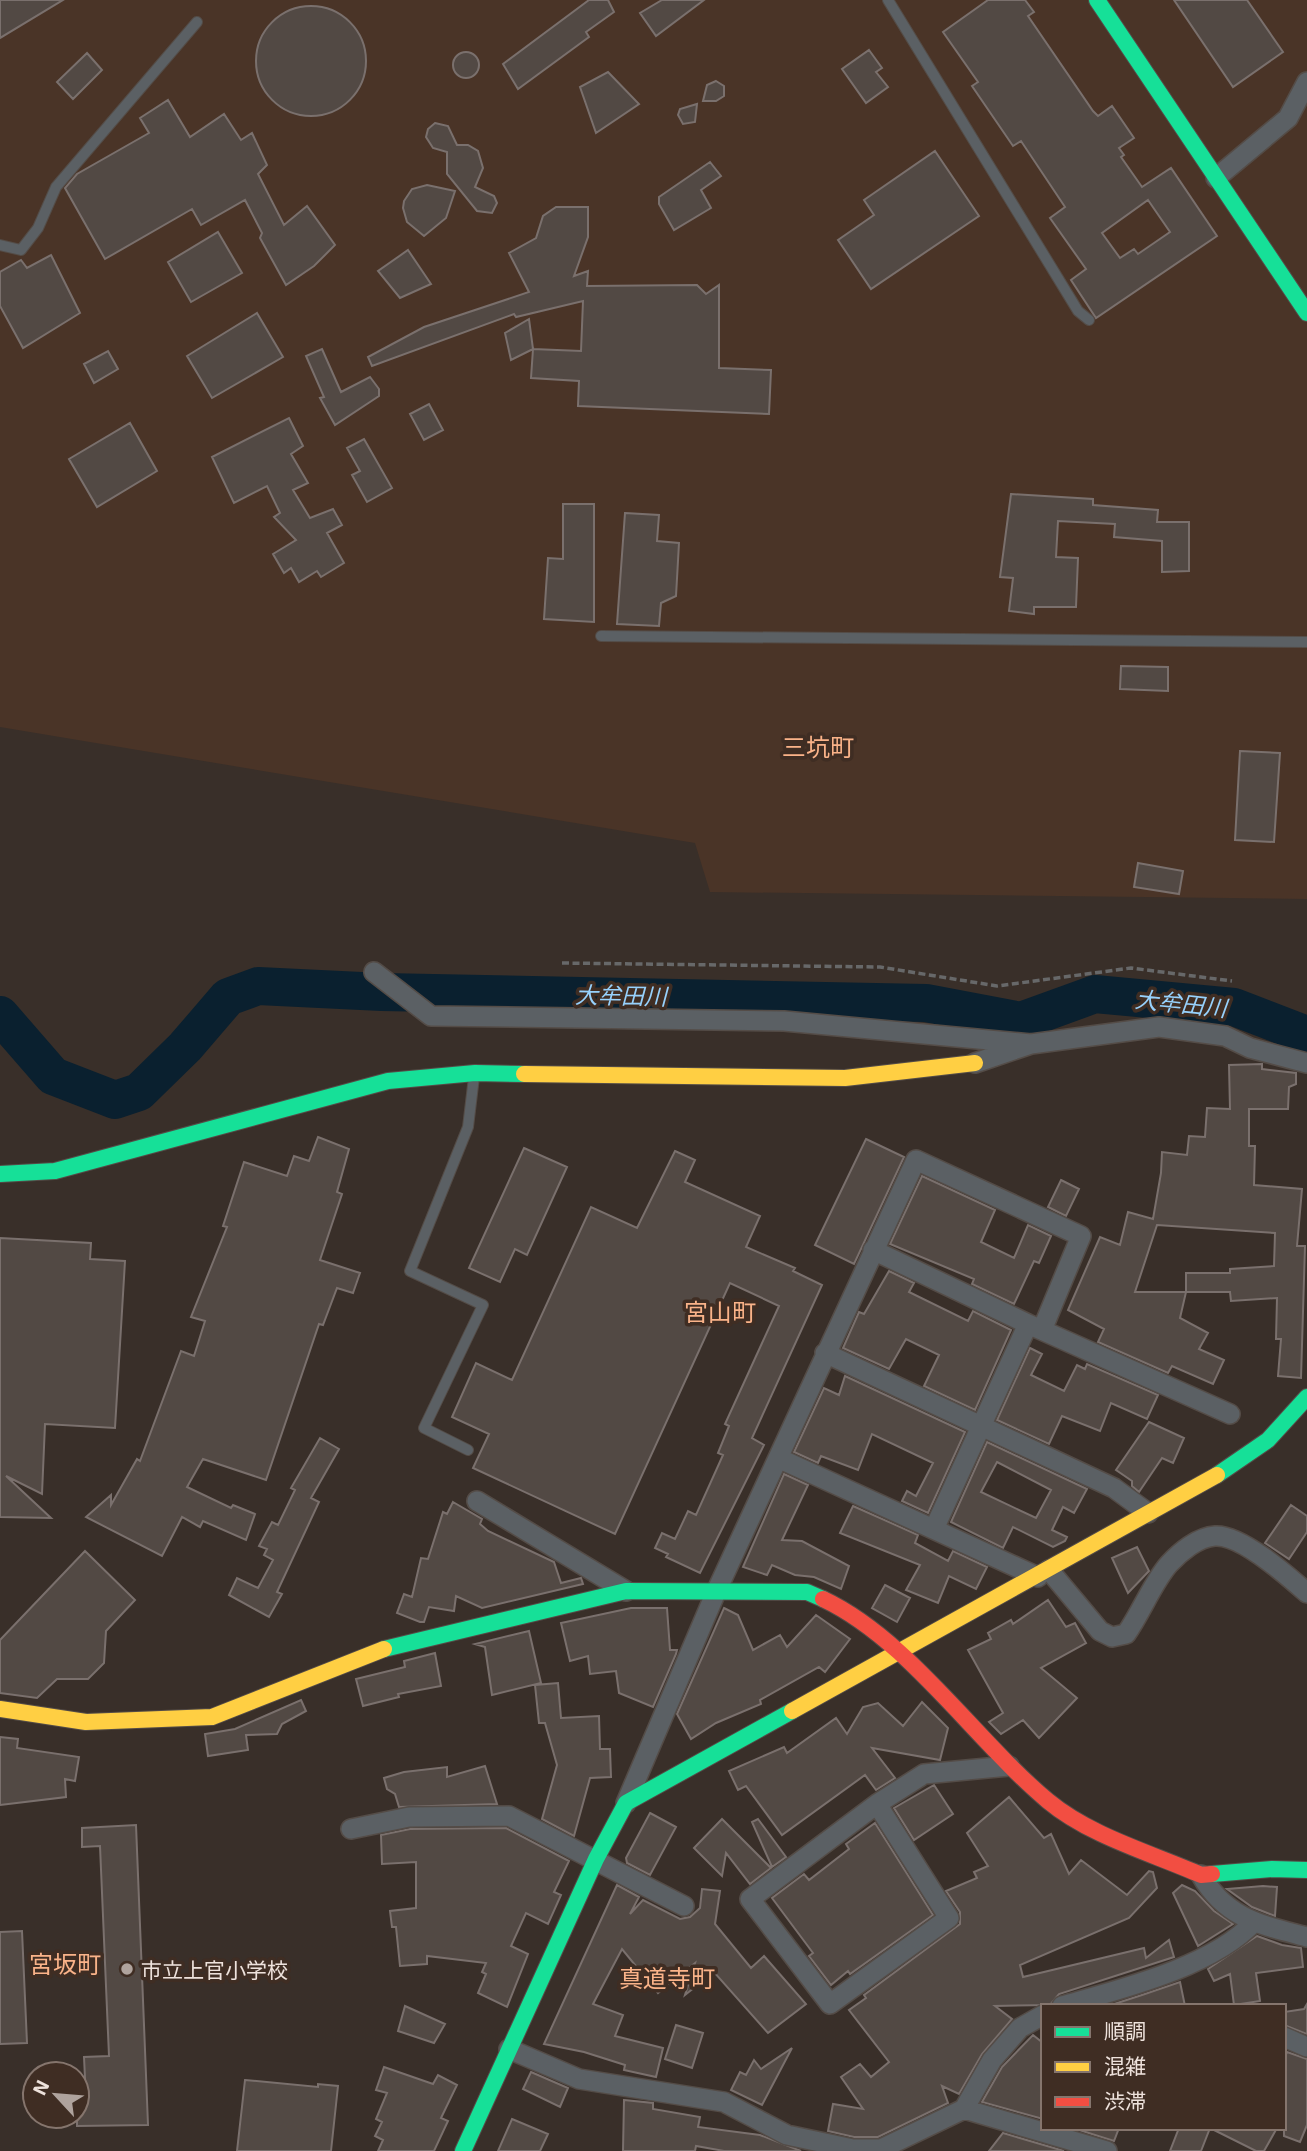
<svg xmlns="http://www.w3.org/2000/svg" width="1307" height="2151" font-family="'Exo 2','Noto Sans JP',sans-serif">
	<rect width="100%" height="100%" fill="#392f29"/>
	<path fill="#4a3427" d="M0,0H1307V899L710,892L695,843L0,727Z"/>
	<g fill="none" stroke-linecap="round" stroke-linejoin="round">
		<path stroke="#0a202f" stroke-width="38" d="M0,1015L53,1076L115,1100L139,1092L185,1047L228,997L258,986L382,992L926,1003L1021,1021L1095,994L1234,1007L1307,1035"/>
	</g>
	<path fill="#524944" stroke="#7a706d" stroke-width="2" fill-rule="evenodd" d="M0,0H63L0,38Z
		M589,0H608L614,12L586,32L589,37L518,89L503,64Z
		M662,0H704L656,36L640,13Z
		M988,0H1025L1034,12L1028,16L1093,111L1098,116L1112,106L1134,138L1119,148L1124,155L1121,157L1142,187L1171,168L1217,236L1096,318L1071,280L1086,269L1050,218L1065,207L1021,141L1013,146L972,86L978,82L943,32ZM1148,200L1170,232L1138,254L1134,249L1120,258L1102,233Z
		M1174,0H1247L1283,52L1233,87Z
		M256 61a55 55 0 1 1 110 0a55 55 0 1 1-110 0Z
		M869,50L882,68L876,72L888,87L866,103L842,69Z
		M453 65a13 13 0 1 1 26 0a13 13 0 1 1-26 0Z
		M87,53L102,70L73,99L57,82Z
		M608,72L639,104L596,133L580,87Z
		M716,81L724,86V96L716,101H703L707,85Z
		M168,100L190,137L224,114L241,140L252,133L267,165L258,174L284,225L307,206L335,245L314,266L286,285L260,238L262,233L245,200L201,225L192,209L105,259L65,188L77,174L149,133L140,118Z
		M697,104L695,122L683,124L678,115L680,109Z
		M435,123L448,126L457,145H468L478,151L483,168L475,187L494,196L497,203L492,213L477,211L447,174V152L433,148L426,137L428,129Z
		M935,151L979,216L871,289L838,240L874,215L864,200Z
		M710,162L721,176L701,190L711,208L674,230L659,204V197Z
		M427,185L455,191L446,218L424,236L407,222L403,208L404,201L412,189Z
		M556,207H588V237L574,276L588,271L587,286L697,285L706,294L719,285V368L771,370L769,414L578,406L579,381L531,378L533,349L511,360L505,333L529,319L533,349L581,351L583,301L516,317L514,314L372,366L368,357L424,327L529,292L509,253L536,238L543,216Z
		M218,232L242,273L191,302L168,262Z
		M408,250L431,284L400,298L378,271Z
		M51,255L80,313L23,348L0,306V272L21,260L27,268Z
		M257,313L283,357L212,398L187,356Z
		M322,349L341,392L370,377L379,389V396L335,425L320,398L324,397L306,356Z
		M108,351L118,369L94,383L84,364Z
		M429,404L443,430L424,440L410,414Z
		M289,418L303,446L291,454L308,483L293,490L310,518L333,509L342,525L327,533L344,563L321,577L317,571L299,582L291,568L284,573L273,554L296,540L274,517L280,513L267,486L234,503L212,457Z
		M130,423L157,471L97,507L69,459Z
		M364,439L392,488L367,502L352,475L360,471L347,448Z
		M1011,494L1093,499V505L1158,510L1157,522H1189V571L1162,572V541L1114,537L1115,524L1058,521L1056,557L1078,558L1076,607H1034V614L1009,611L1013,578L1000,577Z
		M563,504H594V622L544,619L548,558L563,559Z
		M625,513L659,515L657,541L679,543L676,596L661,603L659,626L617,624Z
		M1121,666L1168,667V691L1120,689Z
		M1240,751L1280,753L1274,842L1235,840Z
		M1138,863L1183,871L1179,894L1134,887Z
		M1262,1064V1069L1296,1073V1084L1289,1087L1288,1109H1249V1146H1255L1254,1185L1302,1189L1297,1246H1305L1301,1378L1278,1376L1281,1339H1276L1277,1298L1231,1301L1230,1292H1186L1180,1318L1208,1333L1199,1349L1224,1360L1213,1384L1172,1366L1168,1373L1098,1342L1104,1329L1068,1310L1100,1237L1120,1245L1128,1212L1153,1219L1161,1173L1162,1152L1187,1155L1189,1136L1205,1137L1207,1108L1230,1109L1229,1065ZM1157,1225L1275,1233L1274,1266L1230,1269V1273H1186V1292H1135Z
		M318,1137L349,1149L337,1192L342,1194L320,1260L360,1273L353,1293L337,1288L323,1325L319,1324L266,1480L203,1459L187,1487L231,1508L233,1505L255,1514L246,1540L203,1521L200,1527L182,1517L162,1556L86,1517L111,1495V1505L137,1459L140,1461L181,1351L194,1356L205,1321L191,1317L227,1227L223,1226L244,1162L287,1176L294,1156L309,1161Z
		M866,1139L904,1157L854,1264L815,1245Z
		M524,1148L567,1167L527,1255L515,1249L500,1282L469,1268Z
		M675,1151L695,1160L685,1182L760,1216L746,1247L795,1268L793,1271L822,1285L752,1438L764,1445L700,1573L666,1557L668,1554L655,1548L662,1533L675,1539L688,1511L696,1515L723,1455L718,1453L729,1426L725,1424L779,1306L730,1283L615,1534L473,1468L489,1434L452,1417L476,1363L512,1380L591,1207L637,1228Z
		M922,1176L995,1210L981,1242L1014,1258L1028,1225L1051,1236L1039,1263L1034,1261L1014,1304L972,1284L974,1279L890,1244Z
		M1061,1180L1079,1189L1066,1216L1048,1207Z
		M0,1238L91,1243L90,1259L125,1261L115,1428L45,1424L42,1494L6,1476L51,1518L0,1517Z
		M889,1271L914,1283L909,1292L968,1321L973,1311L1011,1330L975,1410L924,1386L939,1355L906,1339L889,1369L843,1348L859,1312L864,1314Z
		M1030,1348L1042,1354L1031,1375L1064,1391L1077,1365L1085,1369L1087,1364L1158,1395L1147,1419L1111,1403L1100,1431L1062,1416L1049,1444L997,1420Z
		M845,1376L965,1432L928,1513L902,1501L907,1491L916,1496L933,1463L872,1434L858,1470L821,1456L818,1463L794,1452L824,1388L839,1395Z
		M1149,1422L1184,1438L1173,1463L1162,1458L1139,1492L1132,1486V1481L1116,1470Z
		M320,1438L339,1449L311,1498L319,1502L277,1592L282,1594L269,1617L229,1595L237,1578L258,1588L273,1560L264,1555L267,1549L259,1546L272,1522L278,1525L295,1490L291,1488Z
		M987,1442L1087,1489L1074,1513L1063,1507L1052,1530L1067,1537L1065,1541L1053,1547L1013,1527L1003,1548L951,1522ZM997,1462L1051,1490L1036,1518L981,1492Z
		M784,1474L808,1485L782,1540L802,1541L849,1566L841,1589L814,1577L795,1575L772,1565L767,1575L743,1567Z
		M453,1502L482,1519L480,1524L488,1531L554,1562L561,1583L581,1578L583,1584L482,1608L456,1596L454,1611L429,1607L424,1622H420L397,1613L404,1594L412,1597L421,1558L428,1559L443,1512L447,1514Z
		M1291,1505L1307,1516V1532L1289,1559L1265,1543Z
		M853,1506L918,1535L915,1543L948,1561L953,1551L987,1567L976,1589L949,1576L938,1603L906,1590L920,1565L840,1533Z
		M1137,1547L1149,1571L1128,1593L1112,1558Z
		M85,1551L135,1600L106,1631L104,1663L88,1679H57L37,1698L0,1693V1640Z
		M885,1585L910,1598L897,1622L872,1608Z
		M1048,1600L1066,1627L1075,1623L1086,1643L1041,1668L1077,1698L1039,1738L1023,1720L1001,1734L989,1722L1003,1713L968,1650L991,1639L988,1633L1011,1620L1013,1624Z
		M631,1608H667L670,1650H677L676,1654L653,1707L619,1693L616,1671L590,1674L588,1656L570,1661L561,1623Z
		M724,1608L738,1615L753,1650L780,1635L787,1647L816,1615L850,1639L825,1672L819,1667L760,1700L761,1704L716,1723L691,1739L677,1714Z
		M529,1631L541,1683L492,1695L485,1647L475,1644Z
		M435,1653L441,1686L398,1694L399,1697L363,1706L356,1679L405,1667L404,1661Z
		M558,1683L561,1718L599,1716L600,1749H610L611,1777L590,1778L574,1836L542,1819L557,1765L545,1723H539L535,1685Z
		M301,1700L306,1711L282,1724L277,1734L246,1735L248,1750L208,1756L205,1734L235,1729Z
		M922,1702L948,1728L940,1760L872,1748L895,1778L876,1790L865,1775L782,1835L746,1786L738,1790L729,1771L784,1747L787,1753L836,1718L847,1734L863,1707L878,1703L903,1726Z
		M0,1737L18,1739L17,1748L79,1757L75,1781L65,1779L66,1797L0,1805Z
		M485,1766L497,1804L399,1807L395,1794L387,1789L384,1778L404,1772L447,1767V1777Z
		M934,1785L953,1814L914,1840L894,1808Z
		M1009,1797L1044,1838L1051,1834L1069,1874L1081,1860L1127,1895L1149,1871L1153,1872L1157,1888L1129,1918L1020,1965L1023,1977L1144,1948L1146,1958L1169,1940L1174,1957L1059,1994L1050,2005L995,2006L1012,2019L982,2054L959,2094L942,2086L948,2103L878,2137H854L828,2131L833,2104L863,2109L841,2077L860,2064L871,2077L889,2062L849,2010L866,1998L864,1995L960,1924V1912L946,1891L977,1878L974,1872L988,1866L967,1833Z
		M650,1813L676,1827L650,1875L627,1863L626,1858Z
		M722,1819L771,1868L750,1884L726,1853L722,1876L694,1848Z
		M758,1819L786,1857L772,1867L752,1822Z
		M875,1823L933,1915L850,1974L848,1971L831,1985L809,1956L813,1953L772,1898L804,1874L809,1880L849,1849L846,1844Z
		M136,1825L148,2125L77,2126V2078H85L84,2057L109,2056L100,1846L82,1847V1828Z
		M506,1828L569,1861L554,1892L561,1895L548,1924L526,1913L511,1946L528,1954L507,2007L478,1993L486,1974L482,1972L486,1963L427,1956V1964L400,1966L396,1927H392L390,1911L416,1908V1862L382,1864L381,1835L410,1829Z
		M617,1885L639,1897L630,1914L643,1900L680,1919L690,1917L700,1908L702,1889L720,1891L715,1924L751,1968L764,1956L806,2004L768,2033L714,1972L685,1995L695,1963L658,1993L622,1949L593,2004L623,2015L615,2036L663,2048L656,2077L624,2070L625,2065L584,2052L544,2044Z
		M1182,1885L1195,1891L1214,1911L1233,1924L1198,1946L1173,1893Z
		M1263,1886L1277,1887L1275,1916L1252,1907L1227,1889Z
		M22,1931L27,2043L0,2044V1932Z
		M1257,1936L1282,1945L1301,1948L1303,1967L1256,1973L1260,2001L1234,2005L1230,1974L1214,1981L1208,1969Z
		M1180,1982L1185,2006H1108L1142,1995Z
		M1307,2004V2034L1284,2025V2012L1304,2009Z
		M405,2006L445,2024L434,2043L398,2031Z
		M676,2025L703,2033L692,2068L665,2059Z
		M1033,2035L1043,2043V2119L982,2102L1002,2067Z
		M792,2048L762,2105L731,2090L740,2072L746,2075L754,2060L761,2069Z
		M1287,2052L1307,2059V2125L1300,2142L1284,2136V2059Z
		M384,2067L433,2084L438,2075L457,2085L441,2118L448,2121L434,2151H378L383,2140L375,2136L382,2122L376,2119L387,2093L376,2090Z
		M531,2072L568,2088L560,2107L523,2089Z
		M245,2080L318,2087V2084L338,2086L331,2151H237Z
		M624,2100L653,2103V2109L700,2117L698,2127L760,2135L801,2151H724L696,2146L695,2151H623Z
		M512,2119L548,2134L540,2151H498Z
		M1073,2128H1119L1114,2141Z
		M1179,2128H1210L1201,2151H1170Z
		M1210,2128H1277L1264,2151H1256Z
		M1003,2133L1064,2151H989Z"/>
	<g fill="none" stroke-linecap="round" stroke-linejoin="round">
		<g stroke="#544c47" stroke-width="12">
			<path id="lane" d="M888,0L1078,311L1089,320
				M0,245L21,250L38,228L56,187L197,22
				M601,636L1307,642
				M468,1450L424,1428L483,1305L410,1271L468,1127L474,1077"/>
		</g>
		<g stroke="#544c47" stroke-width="22">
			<path id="street" d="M1216,178L1288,118L1307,82
				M374,972L431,1016L784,1021L1031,1044
				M975,1063L1031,1044L1159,1027L1225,1036L1250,1048L1307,1063
				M873,1250L1028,1324L1230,1414
				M825,1353L1114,1488L1148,1513
				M778,1458L1038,1577
				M477,1501L626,1591
				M934,1529L1028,1324
				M1049,1570L1100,1631L1112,1637L1126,1634C1141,1613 1153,1582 1169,1564C1180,1552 1198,1537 1215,1536C1241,1534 1289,1577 1307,1593
				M626,1803L716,1592L916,1160L1081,1236L1042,1330
				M877,1804L949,1918L830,2004L750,1899L877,1804L924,1774L1009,1766
				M351,1829L409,1817L509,1816L684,1906
				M1201,1875C1226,1919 1262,1925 1307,1937
				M1062,2006C1121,1989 1212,1967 1254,1922
				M1284,2037L1307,2047
				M509,2049L579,2079L724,2102L787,2135L853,2149H881L964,2109L992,2060L1020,2028L1043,2015
				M964,2109L1107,2151"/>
		</g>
		<g stroke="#544c47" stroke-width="18">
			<path id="fast" d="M1097,0L1307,313
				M0,1174L55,1171L388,1081L475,1073L524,1074
				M1217,1475L1268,1440L1307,1397
				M384,1649L626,1591L807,1592L823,1599
				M1212,1874L1272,1869L1307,1870
				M463,2151L596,1859L626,1803L792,1711"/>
		</g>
		<g stroke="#544c47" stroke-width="18">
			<path id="slow" d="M524,1074L845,1078L975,1063
				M0,1709L86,1722L212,1717L384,1649
				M792,1711L1217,1475"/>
		</g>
		<g stroke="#544c47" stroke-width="18">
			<path id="jam" d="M823,1599C908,1639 975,1740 1048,1801C1090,1836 1151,1853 1201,1875L1212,1874"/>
		</g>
		<path stroke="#676869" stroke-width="3.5" stroke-dasharray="7 3.5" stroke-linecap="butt" d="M562,963L880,967L997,986L1131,968L1232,981"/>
		<use href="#lane" stroke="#5b6064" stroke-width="10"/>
		<use href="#street" stroke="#5b6064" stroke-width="19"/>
		<use href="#fast" stroke="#16e098" stroke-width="16"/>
		<use href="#slow" stroke="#ffcf43" stroke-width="16"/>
		<use href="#jam" stroke="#f24e42" stroke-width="16"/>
	</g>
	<circle fill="#afa39d" stroke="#3f2d23" stroke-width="2.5" cx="127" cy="1969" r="7"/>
	<g text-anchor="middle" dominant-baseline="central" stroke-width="7" stroke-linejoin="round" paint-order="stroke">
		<g font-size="21" fill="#eee2dc" stroke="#3f2d23" text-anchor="start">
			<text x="141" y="1969">市立上官小学校</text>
		</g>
		<g font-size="23" font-style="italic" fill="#97d1fc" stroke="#3f2d23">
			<text transform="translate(621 995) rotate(1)">大牟田川</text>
			<text transform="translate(1181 1003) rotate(6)">大牟田川</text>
		</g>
		<g font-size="24" fill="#fab389" stroke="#3f2d23">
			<text x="818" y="746">三坑町</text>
			<text x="720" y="1311">宮山町</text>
			<text x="65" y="1963">宮坂町</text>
			<text x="667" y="1977">真道寺町</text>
		</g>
	</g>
	<rect x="1041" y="2004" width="245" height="126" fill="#3f2d23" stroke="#85756d" stroke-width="2"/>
	<rect x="1055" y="2027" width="35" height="10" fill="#16e098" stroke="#85756d" stroke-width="2"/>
	<text x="1104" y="2039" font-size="21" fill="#eee2dc">順調</text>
	<rect x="1055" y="2062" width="35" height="10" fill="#ffcf43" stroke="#85756d" stroke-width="2"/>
	<text x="1104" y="2074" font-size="21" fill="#eee2dc">混雑</text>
	<rect x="1055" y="2097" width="35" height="10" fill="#f24e42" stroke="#85756d" stroke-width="2"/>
	<text x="1104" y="2109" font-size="21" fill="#eee2dc">渋滞</text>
	<g transform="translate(56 2095) rotate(296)"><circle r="33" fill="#3f2d23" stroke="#85756d" stroke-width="2"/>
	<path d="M0-5L12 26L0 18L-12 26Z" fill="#afa39d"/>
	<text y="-10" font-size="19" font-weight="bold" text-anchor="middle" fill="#eee2dc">N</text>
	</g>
</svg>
